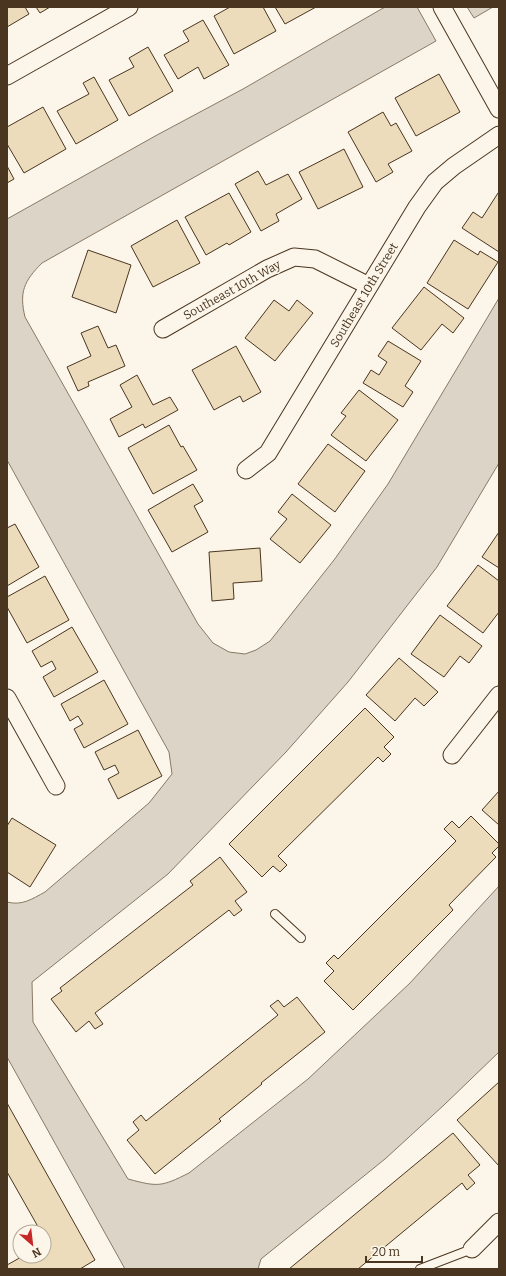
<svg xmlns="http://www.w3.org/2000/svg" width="506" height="1276" font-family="Bitter,serif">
	<rect width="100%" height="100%" fill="#fbf6e9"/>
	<path fill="#dcd4c6" stroke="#887966" d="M385,7H417L436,41L42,263C24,281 19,292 25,317L198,624L213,643L229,652L245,654L256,650L270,641L334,560L388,484L499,298V463L437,567L348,682L286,752L168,874L32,982L33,1022L128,1179C158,1187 161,1187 189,1173L308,1079L410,983L499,886V1052L444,1105L385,1159L261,1259L258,1269H125L7,1057V902C22,906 32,899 45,892L149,803L172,774L169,752L7,460V219L157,135L243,89Z
		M467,7H493L474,18Z"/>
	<path fill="#ecdcbc" stroke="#4a3520" d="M7,7H25L29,14L7,27Z
		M36,7H50L40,13Z
		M230,7H263L276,31L234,54L214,16Z
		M275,7H316L285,24Z
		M203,20L229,65L204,79L198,67L178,79L164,55L189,41L183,31Z
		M148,47L173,91L129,116L109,80L134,67L129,58Z
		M439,74L460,112L416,136L395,98Z
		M94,77L118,120L76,144L57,111L89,94L83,83Z
		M43,107L66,149L24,173L7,144V127Z
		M383,112L391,126L396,123L412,151L388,164L393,172L376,182L348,132Z
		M344,149L363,187L318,209L299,172Z
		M7,166L14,179L7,183Z
		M258,171L266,185L288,174L302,199L276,214L279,221L261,231L235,184Z
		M229,193L251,232L229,245L227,243L206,255L185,217Z
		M498,193L499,194V252L462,228L473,212L482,218Z
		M177,220L200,263L153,287L131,246Z
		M454,240L478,255L480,251L498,262L468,309L427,283Z
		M88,250L131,265L116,313L72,297Z
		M424,287L464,318L453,333L442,324L421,350L392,328Z
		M274,300L289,311L297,300L313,313L275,361L245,338Z
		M98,326L108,348L116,345L125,366L88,382L89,386L78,391L67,367L91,356L81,333Z
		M388,341L421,361L405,386L413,392L403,407L363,383L371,370L379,375L387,362L378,356Z
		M236,346L261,392L243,402L240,396L214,410L192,370Z
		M137,375L153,405L170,397L178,410L145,428L143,424L119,437L110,419L132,407L120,385Z
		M359,390L398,420L366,461L331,435L346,416L341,413Z
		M169,425L181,447L183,446L197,470L153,494L128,448Z
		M328,444L365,471L335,512L298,484Z
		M193,484L203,501L194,506L208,532L172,552L148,510Z
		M292,494L331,525L300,563L270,539L287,519L278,512Z
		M15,524L39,567L7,586V528Z
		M499,532V568L482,557Z
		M260,548L262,581L233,583L234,599L212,601L209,552Z
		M478,565L499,581V612L483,633L447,606Z
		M45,576L69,620L27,643L7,607V597Z
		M440,615L482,646L469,663L460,656L444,677L411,654Z
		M72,627L98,672L54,697L43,677L56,669L52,661L41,667L32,651Z
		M399,658L438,692L424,706L415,698L395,721L366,695Z
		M104,680L128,724L84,748L74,729L83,724L78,716L70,721L61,704Z
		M365,708L394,737L384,747L391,754L383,762L378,757L278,856L287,865L280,872L273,866L262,877L229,844Z
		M138,730L162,776L118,799L108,779L119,773L115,765L104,770L95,752Z
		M499,791V825L482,810Z
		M471,816L499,844V846L492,853L496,857L449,905L453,910L353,1010L324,981L334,971L326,963L334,955L338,959L456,841L444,829L452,821L459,828Z
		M12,818L56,845L30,887L7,872V826Z
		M220,857L247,892L235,901L242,910L234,916L229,910L95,1013L103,1024L95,1029L89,1021L76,1032L51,999L62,991L60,988L193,885L190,881Z
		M297,997L325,1032L261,1083L262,1084L219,1119L221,1121L155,1174L127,1140L139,1130L133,1122L141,1115L146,1121L278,1015L270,1006L278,1000L284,1007Z
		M499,1082V1166L457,1120Z
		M7,1103L95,1260L80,1269H7V1265L23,1256H44V1244L47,1243L44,1238V1232H41L7,1172Z
		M453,1133L480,1165L468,1175L475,1183L467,1190L462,1183L358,1269H289Z"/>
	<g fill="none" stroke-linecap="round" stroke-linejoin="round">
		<g stroke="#4a3520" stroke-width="10">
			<path id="service" d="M275,914L301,938
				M420,1269L472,1249"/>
		</g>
		<g stroke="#4a3520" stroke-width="19">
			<path id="minor" d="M442,7L499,109
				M7,76L129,7
				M163,329L267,269L294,257L315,259L369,286
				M246,470L268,453L417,207L435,182L454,166L499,135
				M7,698L56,786
				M452,755L499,695
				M472,1249L499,1222"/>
		</g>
		<use href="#service" stroke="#fbf6e9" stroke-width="8"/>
		<use href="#minor" stroke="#fbf6e9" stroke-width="17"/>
	</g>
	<g text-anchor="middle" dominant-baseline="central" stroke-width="3" stroke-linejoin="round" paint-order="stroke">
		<g font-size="12" fill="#4a3520" stroke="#fbf6e9">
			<text transform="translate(232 290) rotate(-29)">Southeast 10th Way</text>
			<text transform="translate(364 295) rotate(-59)">Southeast 10th Street</text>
		</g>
	</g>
	<rect width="506" height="1276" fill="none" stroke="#4a3520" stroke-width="16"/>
	<g transform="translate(32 1244) rotate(152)"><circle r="19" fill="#fbf6e9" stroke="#b4a999"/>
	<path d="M0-3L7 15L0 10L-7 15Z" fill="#c62828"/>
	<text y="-6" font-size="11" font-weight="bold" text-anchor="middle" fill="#4a3520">N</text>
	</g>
	<path d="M366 1256v6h56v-6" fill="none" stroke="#4a3520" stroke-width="2"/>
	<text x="372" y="1256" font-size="12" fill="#4a3520" stroke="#fbf6e9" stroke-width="3" paint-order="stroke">20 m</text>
</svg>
